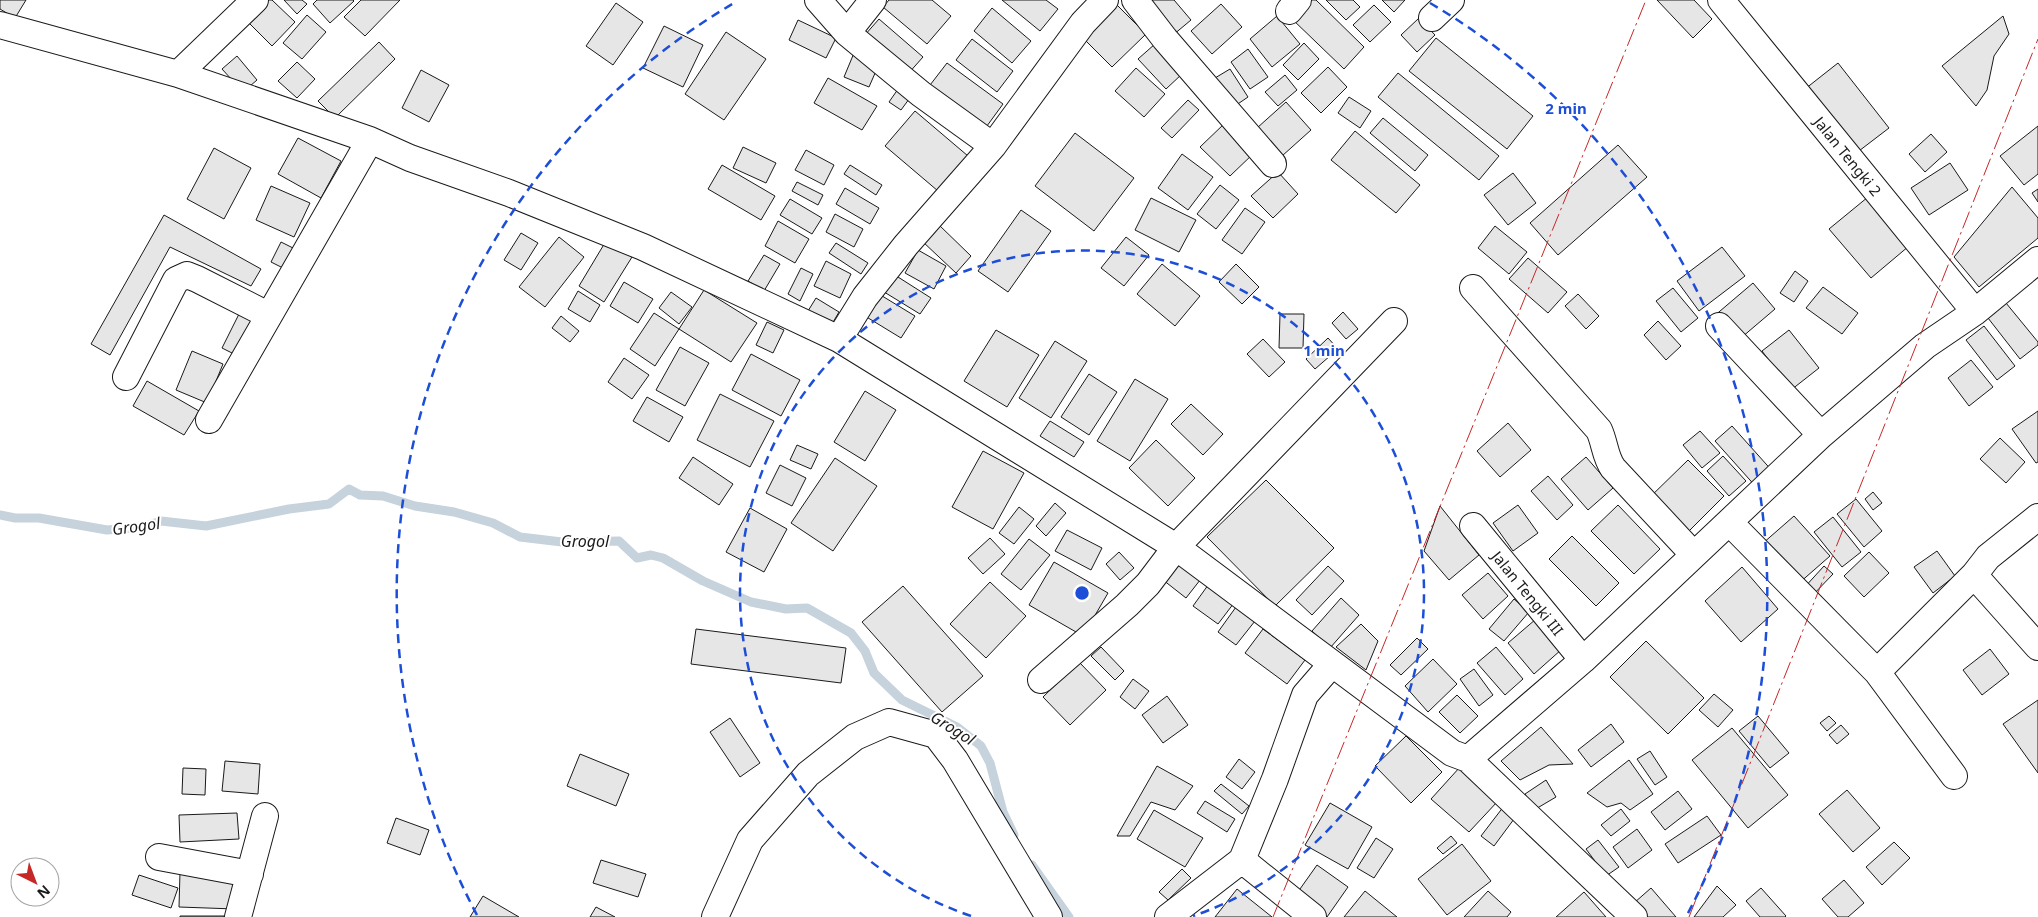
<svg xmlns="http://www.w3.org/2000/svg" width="2038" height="917" font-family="'Noto Sans',sans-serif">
	<rect width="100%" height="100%" fill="#fff"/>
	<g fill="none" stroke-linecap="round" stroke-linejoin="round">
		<path stroke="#c6d2dc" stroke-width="9" d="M0,515L15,518H39L107,530L143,527L161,521L206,526L289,509L329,504L349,489L360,495L383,496L415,506L454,512L493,523L520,537L562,542L619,541L637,558L651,555L663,558L703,581L751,602L786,609L807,608L851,633L865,651L874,673L902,700L957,727L981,746L990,763L1003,812L1014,835
			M1032,865L1069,917"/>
	</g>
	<path fill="#e6e6e6" stroke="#1a1a1a" d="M0,0H26L15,18L0,9Z
		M257,0H272L295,22L272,46L242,16Z
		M284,0H302L307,4L297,14Z
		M317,0H353L354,1L330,23L313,4Z
		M361,0H400L365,36L344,17Z
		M889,0H932L951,16L927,44L883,7Z
		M1002,0H1046L1058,9L1040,31Z
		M1142,0H1174L1191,20L1173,35Z
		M1308,0H1316L1364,47L1344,69L1291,18Z
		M1326,0H1353L1360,7L1346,20Z
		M1382,0H1405L1394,12Z
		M1657,0H1694L1712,19L1693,38Z
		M616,3L643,22L613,65L586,46Z
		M1115,3L1146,34L1112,67L1082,37Z
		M1221,4L1242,27L1212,54L1191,31Z
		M1374,5L1391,22L1370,42L1353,25Z
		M992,8L1031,41L1012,63L974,31Z
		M307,15L326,32L302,59L283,43Z
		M1277,16L1300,44L1272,67L1250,39Z
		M2003,16L2009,34L1994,56L1987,90L1976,106L1942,66Z
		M1419,18L1435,35L1417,52L1401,35Z
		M879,19L923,57L907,75L864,36Z
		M798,20L836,38L826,58L789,40Z
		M664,26L703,45L683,87L643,68Z
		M726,32L766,59L724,120L685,94Z
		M1436,38L1533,116L1507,149L1409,71Z
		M972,39L1013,71L997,92L956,60Z
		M379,42L395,59L335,118L318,101Z
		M1304,43L1319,59L1298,80L1283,65Z
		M1155,44L1182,74L1166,89L1138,59Z
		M1248,49L1268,77L1250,89L1231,62Z
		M854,53L879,64L869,87L844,77Z
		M237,56L257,80L243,92L222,69Z
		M297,62L315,79L297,98L278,81Z
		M947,63L1003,104L984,130L927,89Z
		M1838,63L1889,128L1855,154L1805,89Z
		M1328,67L1347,87L1321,113L1301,93Z
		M1136,68L1165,94L1144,117L1115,91Z
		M1230,69L1248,97L1229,110L1210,81Z
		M421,70L449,85L429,122L402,108Z
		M1398,73L1499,156L1479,180L1378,97Z
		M1285,75L1297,90L1278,106L1265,92Z
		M828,78L877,106L862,130L814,103Z
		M903,82L915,91L901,110L889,102Z
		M1349,97L1371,111L1360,128L1338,113Z
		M1188,100L1199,110L1172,138L1161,128Z
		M1286,102L1311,130L1282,156L1257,128Z
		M915,111L968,156L938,191L885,146Z
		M1383,118L1428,155L1415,171L1370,133Z
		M1225,123L1254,153L1230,176L1200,147Z
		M2038,126V174L2024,185L2000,156Z
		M1355,131L1420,185L1396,213L1331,160Z
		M1075,133L1134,178L1094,231L1035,186Z
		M1931,134L1947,152L1925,172L1909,154Z
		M298,138L341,161L321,198L278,174Z
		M1618,145L1647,177L1558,255L1530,223Z
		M743,147L776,163L766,183L733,168Z
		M214,148L251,168L224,219L187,199Z
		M806,150L834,165L824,185L795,170Z
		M1182,154L1213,177L1188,210L1158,188Z
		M1950,163L1968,190L1929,215L1911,188Z
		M722,165L775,196L761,220L708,189Z
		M850,165L882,185L876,195L844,174Z
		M1278,172L1298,194L1273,218L1251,196Z
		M1513,173L1536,203L1508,225L1484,195Z
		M797,182L823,195L818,205L792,191Z
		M1220,185L1239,200L1216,229L1197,214Z
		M271,186L310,203L294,237L256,220Z
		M2012,187L2038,218V238L1979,287L1954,257Z
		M845,188L879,208L870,224L836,204Z
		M2038,189V202L2032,193Z
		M1868,197L1909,246L1871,278L1829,229Z
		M1151,198L1196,220L1179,252L1135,230Z
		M790,199L822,218L812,234L780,215Z
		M1245,208L1265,222L1242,254L1222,240Z
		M1021,210L1051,231L1008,292L978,271Z
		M835,214L863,229L854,247L826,232Z
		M164,215L261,269L251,286L170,247L110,355L91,344Z
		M778,221L809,239L795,263L765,246Z
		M938,224L971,256L956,273L922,241Z
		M1495,226L1527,252L1509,274L1478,248Z
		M521,233L538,243L521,270L504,260Z
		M559,237L584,257L545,307L519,287Z
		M1126,237L1149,255L1124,286L1101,268Z
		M606,241L632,257L604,302L579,286Z
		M281,242L297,250L287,270L271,262Z
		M836,243L868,263L861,274L829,253Z
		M1722,247L1745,276L1699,311L1677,281Z
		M918,250L946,266L934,289L905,273Z
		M764,255L780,264L764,291L748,281Z
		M1528,258L1567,292L1548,313L1509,279Z
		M826,261L851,274L840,298L814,286Z
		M1162,264L1200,296L1175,326L1137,294Z
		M1236,264L1259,287L1242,304L1219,282Z
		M801,268L813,274L800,301L788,294Z
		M887,270L931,298L920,314L876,287Z
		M1795,271L1808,281L1794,302L1780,293Z
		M624,282L653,299L638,323L610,306Z
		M1753,283L1775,309L1735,343L1713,317Z
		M1823,287L1858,313L1842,334L1806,308Z
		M1673,288L1698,318L1681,332L1656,301Z
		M704,290L757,323L731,362L679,329Z
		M578,291L600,305L590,322L568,309Z
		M874,291L915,316L901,338L860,313Z
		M671,292L692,307L679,324L659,308Z
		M1578,294L1599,316L1586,329L1565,306Z
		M816,298L839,312L832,324L808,311Z
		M2006,303L2038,342V345L2020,359L1988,318Z
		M241,310L257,319L238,356L222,348Z
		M1343,312L1358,329L1346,339L1332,323Z
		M654,313L679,329L655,366L630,349Z
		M1280,314H1304L1303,348H1279Z
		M561,316L579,331L570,342L552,328Z
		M1658,321L1681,346L1666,360L1644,335Z
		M767,322L784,330L773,353L756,345Z
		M1984,326L2015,366L1997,380L1966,340Z
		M996,330L1039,355L1007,407L964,381Z
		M1789,330L1819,368L1791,390L1762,351Z
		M1328,338L1338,349L1315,369L1306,359Z
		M1263,339L1285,362L1269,377L1247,354Z
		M1055,341L1087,361L1051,418L1019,398Z
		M680,347L709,363L685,406L656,390Z
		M192,351L223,364L207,403L176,390Z
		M751,354L800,380L781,416L732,390Z
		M624,358L649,375L632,399L608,382Z
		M1971,360L1993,387L1969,406L1948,378Z
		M1089,374L1117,392L1089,435L1061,417Z
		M1135,379L1168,399L1130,461L1097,441Z
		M147,381L199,411L184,435L133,406Z
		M865,391L896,410L865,461L834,442Z
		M720,394L774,421L750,467L697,440Z
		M647,397L683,417L669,442L633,421Z
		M1191,404L1223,434L1203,455L1171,424Z
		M2038,411V462L2036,463L2012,429Z
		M1050,421L1084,442L1074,457L1040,436Z
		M1508,423L1531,450L1500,477L1477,451Z
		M1732,426L1775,474L1758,489L1715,441Z
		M1700,431L1720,453L1702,468L1683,445Z
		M2000,438L2025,462L2006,483L1980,459Z
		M1156,440L1195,478L1168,506L1129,468Z
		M797,445L818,454L811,469L790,460Z
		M983,451L1024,473L993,529L952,507Z
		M1723,456L1746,481L1729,496L1707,471Z
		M693,457L733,484L719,505L679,478Z
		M1586,457L1613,488L1588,510L1561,479Z
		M835,458L877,486L833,551L791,523Z
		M1688,460L1724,496L1682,538L1646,501Z
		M780,465L806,478L792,506L766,493Z
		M1548,476L1573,505L1557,520L1531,491Z
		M1266,480L1334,548L1275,606L1207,537Z
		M1873,492L1882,503L1873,510L1865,499Z
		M1856,499L1882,531L1864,547L1837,514Z
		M1055,503L1066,513L1046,536L1036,526Z
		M1518,505L1538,533L1513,551L1493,523Z
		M1618,505L1660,549L1634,574L1591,531Z
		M1440,506L1479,555L1449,580L1424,551Z
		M1019,507L1034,519L1014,544L999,533Z
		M750,508L787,529L764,572L726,552Z
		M1794,516L1830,556L1798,584L1762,544Z
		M1833,517L1861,552L1842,567L1814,532Z
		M1067,530L1102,548L1091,570L1055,551Z
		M1572,536L1619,583L1596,606L1549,559Z
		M990,538L1005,554L983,574L968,558Z
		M1029,539L1050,555L1021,590L1001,574Z
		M1937,551L1955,576L1933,593L1914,567Z
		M1119,552L1134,568L1120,580L1106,564Z
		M1869,552L1889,573L1864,597L1844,576Z
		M1176,553L1204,575L1186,598L1158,576Z
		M1054,562L1108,593L1083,636L1029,605Z
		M1328,566L1344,581L1312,615L1296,600Z
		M1824,566L1833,574L1811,597L1803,589Z
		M1742,567L1778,609L1741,642L1705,601Z
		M1488,573L1508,596L1483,619L1462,595Z
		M1211,581L1237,599L1218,624L1193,606Z
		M990,582L1026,616L986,658L950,624Z
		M903,586L983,676L942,712L862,622Z
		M1341,598L1359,615L1330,648L1312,631Z
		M1514,599L1529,612L1504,641L1489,629Z
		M1236,607L1255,621L1236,645L1218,632Z
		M1536,619L1562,649L1534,674L1508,643Z
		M1361,624L1378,641L1366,670L1336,647Z
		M696,629L846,648L841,683L691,664Z
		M1263,629L1305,660L1287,684L1245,653Z
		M1417,638L1428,649L1401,675L1390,665Z
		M1646,641L1704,698L1668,734L1610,677Z
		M1101,647L1124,671L1115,680L1091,656Z
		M1496,647L1523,679L1505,695L1477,663Z
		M1990,649L2009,674L1982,695L1963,670Z
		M1433,659L1457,684L1428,712L1405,686Z
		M1079,662L1106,690L1070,725L1043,697Z
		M1474,669L1493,695L1479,706L1460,679Z
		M1133,679L1149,691L1135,709L1120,697Z
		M1714,694L1733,710L1718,727L1699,710Z
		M1457,695L1478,716L1460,733L1439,712Z
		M1167,696L1188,725L1163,743L1142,715Z
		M2038,700V773L2003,724Z
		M1758,716L1789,753L1770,768L1739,731Z
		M1829,716L1836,723L1827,731L1820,723Z
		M730,718L760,763L740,777L710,732Z
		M1611,724L1624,742L1591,767L1578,750Z
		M1841,725L1849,734L1837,744L1829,735Z
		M1541,727L1573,764L1549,765L1520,780L1501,761Z
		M1732,728L1788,795L1748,828L1692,760Z
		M1406,736L1442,772L1411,803L1375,766Z
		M1650,751L1667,777L1655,785L1637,759Z
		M580,754L629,774L616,806L567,786Z
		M1239,759L1255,772L1242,789L1226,777Z
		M1629,760L1653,794L1630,810L1621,803L1607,807L1587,793Z
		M225,761L260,764L258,794L222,791Z
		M1157,766L1193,786L1175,810L1151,802L1130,836H1117Z
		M1460,767L1498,801L1469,832L1431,799Z
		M183,768L206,769L205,795L182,794Z
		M1546,780L1556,797L1534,810L1525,794Z
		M1221,784L1249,806L1242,814L1214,791Z
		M1847,790L1880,828L1853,852L1819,814Z
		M1678,791L1692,809L1665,830L1651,812Z
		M1205,801L1235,819L1227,832L1197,813Z
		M1330,803L1372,827L1348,869L1305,845Z
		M1504,806L1517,815L1494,846L1481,836Z
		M1621,809L1630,821L1611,836L1601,825Z
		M1154,810L1203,838L1185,867L1137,839Z
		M237,813L239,839L180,842L179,815Z
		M1707,816L1721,835L1678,863L1665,844Z
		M396,818L429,830L420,855L387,843Z
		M1637,829L1652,850L1628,868L1613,847Z
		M1451,836L1457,843L1443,854L1437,848Z
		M1376,838L1393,849L1374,878L1357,868Z
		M1598,840L1619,867L1606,876L1586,849Z
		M1894,842L1910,858L1882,885L1866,867Z
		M1462,844L1491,881L1447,915L1418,879Z
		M601,860L646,874L638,897L593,883Z
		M1317,865L1348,887L1327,917L1295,896Z
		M1182,869L1191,878L1168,900L1159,892Z
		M180,872L237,874L235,909L179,907Z
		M139,875L178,888L171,908L132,895Z
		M1844,880L1864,903L1848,917H1838L1822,899Z
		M1717,886L1736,905L1723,917H1694Z
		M1651,888L1676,917H1646L1634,903Z
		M1761,888L1786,916L1785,917H1760L1746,901Z
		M1237,889L1272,917H1215Z
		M1365,891L1397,917H1344Z
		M1488,891L1511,912L1507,917H1464Z
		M1584,892L1606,917H1556Z
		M483,896L519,917H470Z
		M596,907L615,917H590Z
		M180,916H224V917H180Z"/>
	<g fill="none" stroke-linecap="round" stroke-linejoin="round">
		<g stroke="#1a1a1a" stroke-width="28">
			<path id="street" d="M818,0L847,33L921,94L993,146
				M1135,0L1165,39L1273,164
				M1721,0L1975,312
				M1289,11L1298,0
				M1432,18L1451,0
				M0,25L178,74L255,0
				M847,33L873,0
				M178,74L370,140L410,158L509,193L643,247L839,339L1176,547L1452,753L1468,759L1583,660L1821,435L1925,346L1975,312L2038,260
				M1473,288L1599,430C1605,443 1605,457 1613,468L1694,555
				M1719,326L1821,435
				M839,339L865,297L906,245L993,146L1083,23L1105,0
				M126,377L176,280L187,275L197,279L268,315
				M209,420L370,140
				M1729,522L1877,672L1974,575L1988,557L2038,517
				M1473,526L1583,660
				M1974,575L2038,647
				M1877,672L1954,776
				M1041,680L1127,605L1148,584L1176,547L1394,321
				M1468,759L1634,917
				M159,857L250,874
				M1242,860L1313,917
				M238,917L265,816
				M715,917L750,840L808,774L855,737L889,722L936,735L955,760L1049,917
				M1168,917L1242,860L1275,779L1305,695L1331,665"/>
		</g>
		<use href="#street" stroke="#fff" stroke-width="26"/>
		<path stroke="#c62828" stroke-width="1" stroke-dasharray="18 4 2.5 4" stroke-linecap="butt" d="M1273,917L1646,0
			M1689,917L2038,39"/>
	</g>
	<g fill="none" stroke="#1d4ed8" stroke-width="2.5" stroke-dasharray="9 6">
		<path d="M971 916A342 342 0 1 1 1193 916"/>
		<path d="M477 915A685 685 0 0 1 734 3M1430 3A685 685 0 0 1 1687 915"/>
	</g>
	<g text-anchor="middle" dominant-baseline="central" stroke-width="4" stroke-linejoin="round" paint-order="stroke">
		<g font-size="15" fill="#1a1a1a" stroke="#fff">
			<text transform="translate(1848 156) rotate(51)">Jalan Tengki 2</text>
			<text transform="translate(1528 593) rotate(51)">Jalan Tengki III</text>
		</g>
		<g font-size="16" font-style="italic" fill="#1a1a1a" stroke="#fff">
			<text transform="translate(136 526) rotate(-8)">Grogol</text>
			<text x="585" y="541">Grogol</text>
			<text transform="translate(953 728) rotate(32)">Grogol</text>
		</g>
	</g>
	<circle cx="1082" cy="593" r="8" fill="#1d4ed8" stroke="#fff" stroke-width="2.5"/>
	<g font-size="15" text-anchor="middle" font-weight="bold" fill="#1d4ed8" stroke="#fff" stroke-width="4" stroke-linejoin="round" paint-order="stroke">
		<text x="1566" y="114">2 min</text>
		<text x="1324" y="356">1 min</text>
	</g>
	<g transform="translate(35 882) rotate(138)"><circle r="24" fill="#ffffff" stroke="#a3a3a3"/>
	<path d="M0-4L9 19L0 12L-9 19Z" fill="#c62828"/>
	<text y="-8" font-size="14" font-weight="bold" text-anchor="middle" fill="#1a1a1a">N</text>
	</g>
</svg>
